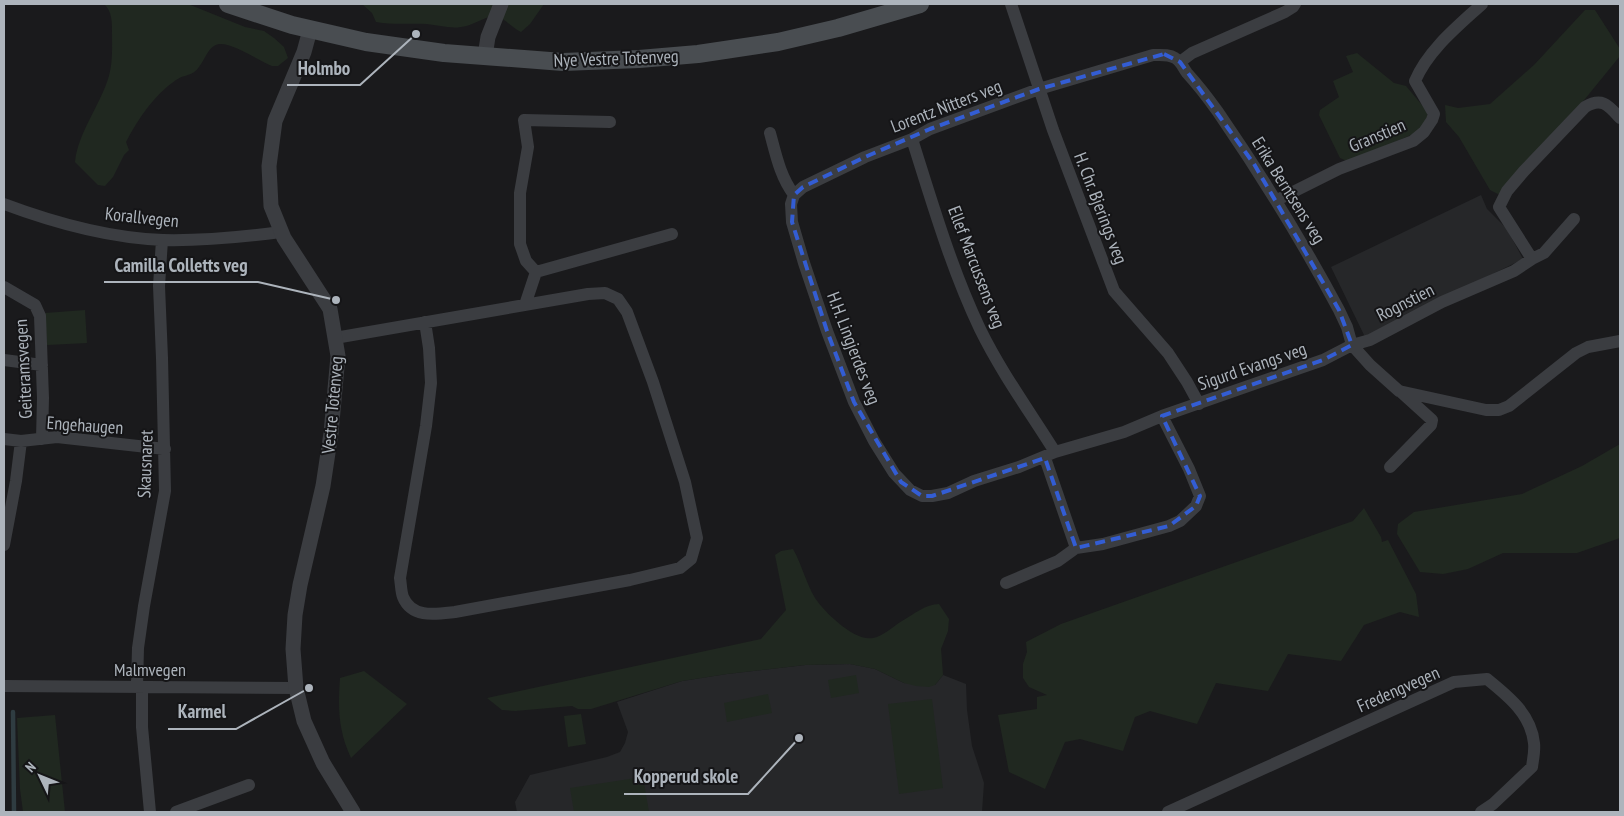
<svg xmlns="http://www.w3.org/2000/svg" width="1624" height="816" font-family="'PT Sans Narrow',sans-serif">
	<rect width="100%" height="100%" fill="#1a1a1c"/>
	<path fill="#262729" d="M1481,195L1487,209L1507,229L1523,259L1365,337L1331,267Z
		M850,664L875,669L904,683L935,685L943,675L966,684L967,710L972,746L984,783L982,812H517L515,802L530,775L607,757L620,752L625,743L628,732L617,702L682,681L727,674L805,665Z"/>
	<path fill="#202820" d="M104,4H188L245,27L264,31L274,38L284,47L288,58L278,66H272C257,60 234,43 219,44C208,46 205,60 199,67C192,77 184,74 176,80C154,95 138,119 126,142L129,150L124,155L113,177L105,186L98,185L75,162C78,133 99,107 108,79C113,64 112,48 112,33C112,22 112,11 104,4Z
		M362,4H544L530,24L521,32C512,28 503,16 494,16C483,17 473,26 461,27C450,29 438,25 427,24C410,23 393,25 376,22L372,13Z
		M1585,10H1595L1620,49V56L1585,99L1515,173L1500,195L1490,190L1459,137L1446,122L1445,105L1458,108L1490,104L1534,65Z
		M1357,53L1394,83L1406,86L1427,111L1428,121L1418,132L1349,162L1340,158L1319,115L1320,110L1339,97L1333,81L1353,72L1346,56Z
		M85,310L87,343L47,345L45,313Z
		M1620,444V538L1577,553H1503L1468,569L1443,574L1420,572L1397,534L1398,524L1414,512L1522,494L1582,466Z
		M1364,508L1381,537L1382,542L1388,540L1416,594L1419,617L1400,612L1364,625L1341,661L1288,654L1268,691L1216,683L1197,724L1150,711L1135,717L1123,751L1080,739L1065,742L1045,789L1009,772L998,715L1037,709V697L1047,695L1029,687L1023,678V664L1027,652L1026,642L1061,624L1353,521Z
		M793,549C802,565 806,583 815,598C824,612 855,642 873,638C884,636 892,627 902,621C914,614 926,604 939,604L949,619L948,631L941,649L943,675L935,685L929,687L916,686L904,683L875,669L850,664L805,665L727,674L682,681L591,709H578L572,706L515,711L502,710L487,698L761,639L786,610L775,555L781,551Z
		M364,671L407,704L351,758C338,730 338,708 340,678Z
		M856,675L859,693L831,698L828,680Z
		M768,694L772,713L727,722L724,703Z
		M932,699L943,788L899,794L888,704Z
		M581,714L586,744L568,747L564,716Z
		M55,715L65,812H23L20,789L17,718Z
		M643,777L649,812H574L570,788Z"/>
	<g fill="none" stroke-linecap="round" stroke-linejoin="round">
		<path stroke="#2f3c41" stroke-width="4.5" d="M13,712L14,812"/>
		<path stroke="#3b3d41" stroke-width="12" d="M1011,4L1053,130L1114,291L1168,353L1187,382L1199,404
			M1180,62L1192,53L1285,12L1293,7L1295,4
			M770,133C776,155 780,176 794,195L803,187L865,157L912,139L930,129L1039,89L1153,55C1161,55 1169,54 1175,58C1181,61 1183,68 1187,73C1198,85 1208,98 1218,112C1262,176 1302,241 1339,310L1347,327L1352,345L1370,365L1399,391L1486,410H1499L1509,406L1576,353L1588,347L1620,341
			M912,139C932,202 951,268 980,329C1001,372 1030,412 1055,452
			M794,195L791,204L792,222L804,263L827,331L854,402L874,441L894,473L910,490L922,496H932L948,493L974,481L1019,467L1055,452L1124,432L1162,416L1323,360L1352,345L1370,340L1442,302L1514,271L1532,259L1499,207L1507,191L1524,171L1585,107C1602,97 1608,105 1620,118
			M1277,200L1339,169L1413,141L1424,132L1432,120L1434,114L1415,81C1428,50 1458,26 1482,4
			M4,204C52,222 111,238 163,240C203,241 242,237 281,232
			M1532,259L1544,253L1574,219
			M536,272L672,234
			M4,287L35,305L40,316L43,398L42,439
			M525,305L536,272L526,261L520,244V193L528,147L524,120L610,122
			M335,338L588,294L605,293L618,299L627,312L653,382L685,482L697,538L691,559L680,568L630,580L455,612C437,614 412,619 403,597C401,592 401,584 400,578L426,426L431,383L429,348L425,322
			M4,360L42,365
			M4,439L21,441L57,437L165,449
			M1045,458L1076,548L1103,544L1169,526L1180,521L1196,506L1200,496L1189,469L1162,416
			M1390,467L1431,425L1432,420L1400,391
			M4,545L16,481L21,441
			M1006,583L1058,561L1076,548
			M4,686L296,688
			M137,686L138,648L144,606L165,491L162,358L159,286L162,240
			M142,687V727L150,812
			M176,812L249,785
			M1168,812L1454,682L1487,679C1508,696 1531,714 1534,743C1535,751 1533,759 1532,767L1493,804L1481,812"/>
		<path stroke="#3b3d41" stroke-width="15" d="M310,30L304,52L275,121L269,166L271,206L284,238L330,309L338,356L331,433L323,486L300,585L295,615L293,649L296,688L304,721L323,763L353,812
			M485,56L488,37L501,4"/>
		<path stroke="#494d51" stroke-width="18" d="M228,4L292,25L366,42L444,53L563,62L639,59L698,54L778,42L838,28L920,4"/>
	</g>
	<path fill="none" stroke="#335dd4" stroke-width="4" stroke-dasharray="10 6" stroke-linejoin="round" d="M1164,54L1180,62L1254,164L1339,310L1352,345L1323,360L1162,416L1200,496L1196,506L1169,526L1076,548L1045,458L932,496H922L901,482L854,402L827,331L792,222L794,195L803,187L865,157L930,129L1039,89Z"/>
	<g text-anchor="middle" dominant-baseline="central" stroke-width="4" stroke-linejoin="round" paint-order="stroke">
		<g font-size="18" fill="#adb4bc" stroke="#151517">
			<text transform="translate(616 58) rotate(-2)">Nye Vestre Totenveg</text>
			<text transform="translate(946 106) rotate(-21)">Lorentz Nitters veg</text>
			<text transform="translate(1377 135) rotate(-23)">Granstien</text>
			<text transform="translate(1289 190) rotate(58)">Erika Berntsens veg</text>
			<text transform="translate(1101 208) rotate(69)">H. Chr. Bjerings veg</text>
			<text transform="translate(142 217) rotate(6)">Korallvegen</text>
			<text transform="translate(977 267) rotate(69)">Ellef Marcussens veg</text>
			<text transform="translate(1405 302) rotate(-27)">Rognstien</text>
			<text transform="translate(854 348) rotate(69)">H.H. Lingjerdes veg</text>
			<text transform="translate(1252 366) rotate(-19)">Sigurd Evangs veg</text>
			<text transform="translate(23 369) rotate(-93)">Geiteramsvegen</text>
			<text transform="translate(332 405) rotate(-85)">Vestre Totenveg</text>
			<text transform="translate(85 425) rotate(4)">Engehaugen</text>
			<text transform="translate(145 464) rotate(-88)">Skausnaret</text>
			<text x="150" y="669">Malmvegen</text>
			<text transform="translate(1398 689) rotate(-24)">Fredengvegen</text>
		</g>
	</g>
	<path fill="none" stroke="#adb4bc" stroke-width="2" d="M416 34L360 85H287M336 300L258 282H104M309 688L236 729H168M799 738L748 794H624"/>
	<g fill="#adb4bc" stroke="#151517" stroke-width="2">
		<circle cx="416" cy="34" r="5"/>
		<circle cx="336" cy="300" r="5"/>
		<circle cx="309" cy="688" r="5"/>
		<circle cx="799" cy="738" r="5"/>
	</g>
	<g font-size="19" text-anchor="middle" font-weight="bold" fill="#adb4bc" stroke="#151517" stroke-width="4" stroke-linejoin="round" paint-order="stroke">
		<text x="324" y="75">Holmbo</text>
		<text x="181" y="272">Camilla Colletts veg</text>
		<text x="202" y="718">Karmel</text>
		<text x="686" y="783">Kopperud skole</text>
	</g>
	<rect width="1624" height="816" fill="none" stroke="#adb4bc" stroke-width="10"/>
	<g transform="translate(40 776) rotate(313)" stroke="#151517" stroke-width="4" paint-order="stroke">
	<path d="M0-4L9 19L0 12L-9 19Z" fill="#adb4bc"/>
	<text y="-8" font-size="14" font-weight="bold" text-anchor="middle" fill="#adb4bc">N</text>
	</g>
</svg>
